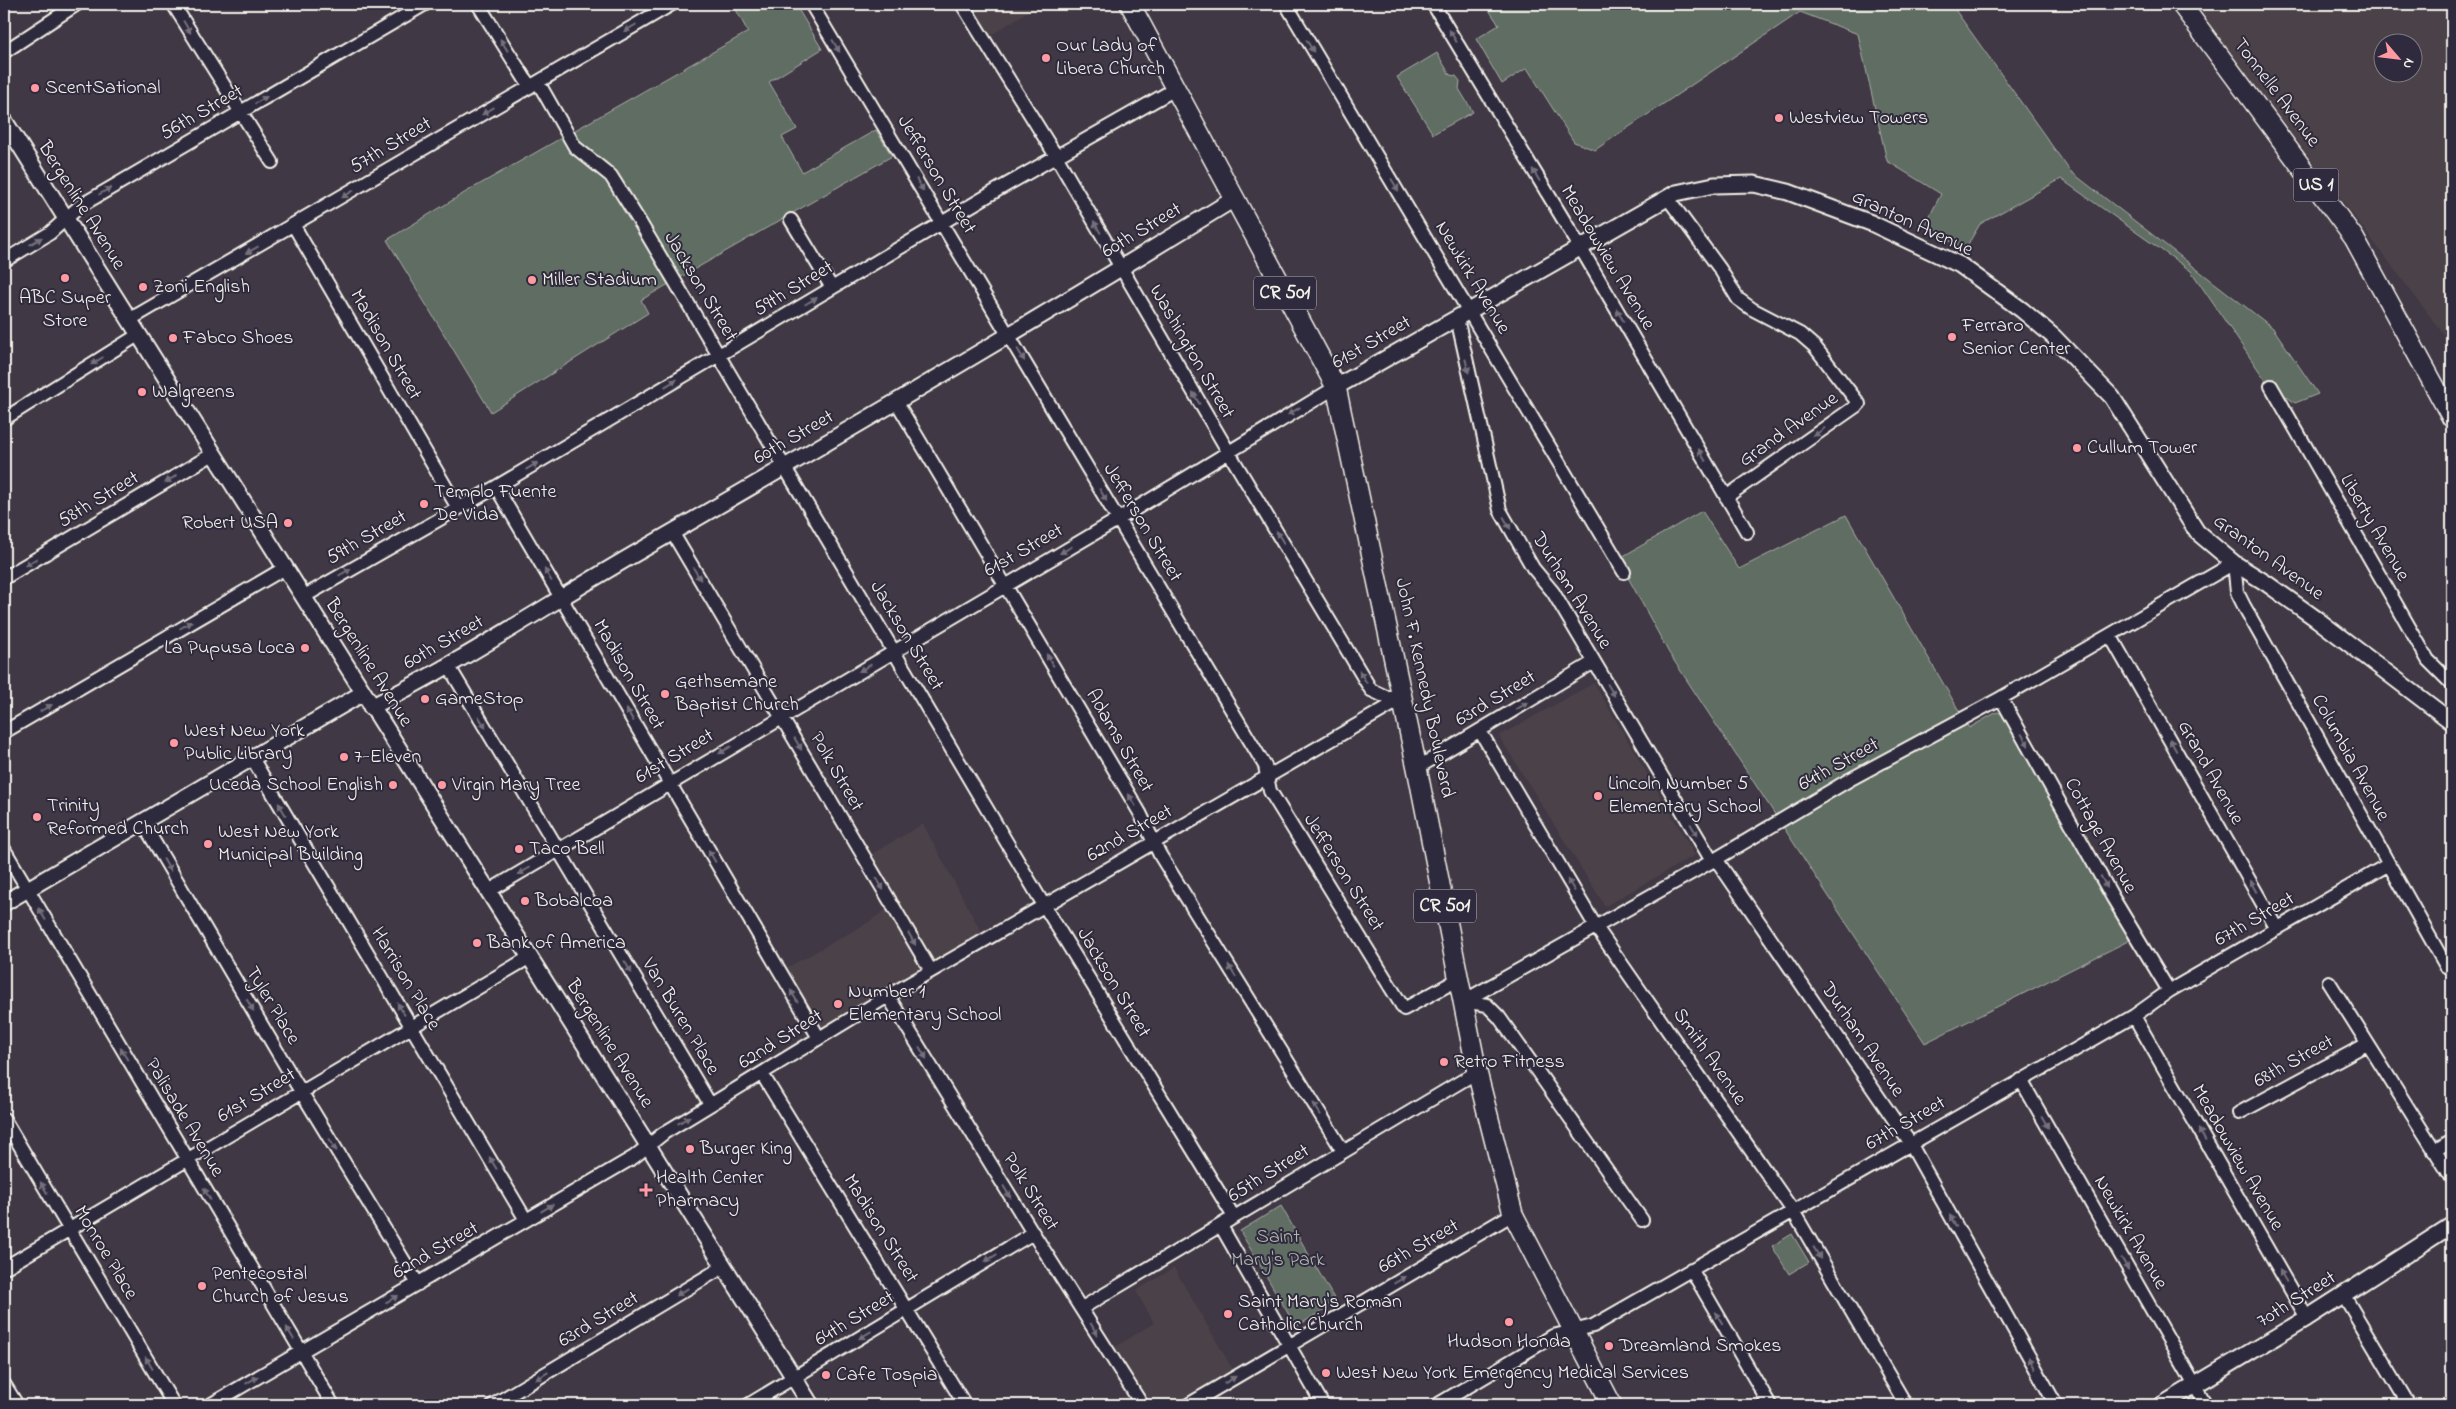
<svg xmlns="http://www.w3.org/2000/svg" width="2456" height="1409" font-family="'Indie Flower',sans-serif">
	<rect width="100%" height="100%" fill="#403844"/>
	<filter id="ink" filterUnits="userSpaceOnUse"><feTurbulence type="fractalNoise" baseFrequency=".02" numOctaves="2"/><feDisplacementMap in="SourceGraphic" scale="10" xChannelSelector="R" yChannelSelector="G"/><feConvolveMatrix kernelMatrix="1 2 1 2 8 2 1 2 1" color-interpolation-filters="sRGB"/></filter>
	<g filter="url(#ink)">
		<path fill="#4c4249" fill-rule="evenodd" d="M962,4H1039L985,39Z
			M2195,4H2452V345L2222,42ZM2414,42V72H2384V42Z
			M1594,683L1695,855L1605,906L1499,736Z
			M923,824L985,939L931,970L865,858Z
			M890,907L929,971L821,1037L781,971L866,924Z
			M1174,1268L1233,1370L1176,1405H1148L1114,1348L1154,1323L1136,1291Z"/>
		<path fill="#5e6d64" stroke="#a9afa6" d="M733,4H795L822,49L769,82L797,129L782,137L802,172L876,130L892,156L641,300L648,313L491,412L387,240L466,192L748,32Z
			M1485,4H1951L2070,171L2273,328L2318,394L2295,403L2266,381L2191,271L2061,179L1980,224L1965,249L1924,227L1941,194L1887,161L1858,34L1800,12L1595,150L1574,142L1527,68L1502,84L1476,39L1499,25Z
			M1437,53L1450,75L1456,76L1460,81L1459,89L1473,112L1433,134L1397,77Z
			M1702,511L1739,569L1846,515L1969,728L1997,712L2004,715L2132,939L1925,1043L1669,653L1618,559Z
			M1281,1206L1336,1302L1296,1327L1240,1231Z
			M1792,1234L1809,1262L1789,1274L1772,1246Z"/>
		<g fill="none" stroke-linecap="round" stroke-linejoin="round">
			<g stroke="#f4f1e8" stroke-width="16">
				<path id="minor" d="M173,4L272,162
					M478,4L530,87
					M811,4L1265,766L1270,791L1404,1009L1459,979
					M962,4L1056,156L1228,451L1371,690L1386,697L1402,699
					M1286,4L1624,572
					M1433,4L1580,247L1747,532
					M4,52L77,4
					M538,82L575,147L611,176L641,224L1039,897L1234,1217
					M1667,197L1720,269L1738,299L1752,309L1800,334L1815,347L1859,404L1726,497
					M791,220L832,288
					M294,226L458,508
					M4,261L50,233L80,206L425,4
					M1457,318L1500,510L1533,568L1553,592L1712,861
					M129,320L672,4
					M2271,386L2428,660L2452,684
					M896,401L1140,813L1160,855L1343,1151
					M4,419L138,335
					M496,487L819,1038
					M672,532L890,901
					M4,578L213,454
					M303,597L496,487L999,189L1175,89
					M2110,635L2277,929
					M448,665L710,1104
					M2001,698L2113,898L2169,991
					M1480,731L1596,927L1793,1211L1906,1405
					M4,732L285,568
					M252,758L526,1220
					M1417,768L1594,662
					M143,823L294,1080L418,1284
					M4,849L333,1405
					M1716,859L1910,1143L2056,1405
					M489,891L1117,520L1336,387
					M893,906L931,971
					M2329,982L2452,1178
					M888,996L1033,1233L1142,1405
					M1464,1001L1716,859L1849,780L2001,698L2234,563L2237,592L2244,606L2446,966
					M1464,1001L1487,1005L1499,1017L1642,1220
					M2134,1016L2307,1318
					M762,1074L965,1405
					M2021,1080L2206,1405
					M2239,1113L2367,1044
					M4,1119L174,1405
					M2434,1151L2452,1140
					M1221,1226L1323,1405
					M4,1268L530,957
					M1691,1269L1770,1405
					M2343,1294L2409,1405
					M1082,1308L1477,1072
					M4,1384L17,1405
					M210,1405L634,1157L664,1133L888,996L1402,699
					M493,1405L723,1267
					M748,1405L1033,1233
					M1188,1405L1513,1214
					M1437,1405L1553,1336L1593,1326L2134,1016L2169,991L2389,864"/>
			</g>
			<g stroke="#f4f1e8" stroke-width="19">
				<path id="tertiary" d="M4,120L811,1405
					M1336,387L1676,193L1714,185L1754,184L1788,192L1871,223L1960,265L2022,310L2054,337L2112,397L2197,532L2234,563L2266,583L2318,620L2452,722
					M371,707C466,660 554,600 645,548C843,434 1040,318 1234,199
					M4,903L363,693
					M2162,1405L2307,1318L2452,1225"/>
			</g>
			<g stroke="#f4f1e8" stroke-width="22">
				<path id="primary" d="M1130,4L1336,387L1417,768L1477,1072L1513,1214L1612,1405
					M2181,4L2354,238L2452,418"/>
			</g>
			<use href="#minor" stroke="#2f2a3d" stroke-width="12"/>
			<use href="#tertiary" stroke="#2f2a3d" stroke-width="15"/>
			<use href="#primary" stroke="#2f2a3d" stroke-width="19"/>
		</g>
		<defs><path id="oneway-solid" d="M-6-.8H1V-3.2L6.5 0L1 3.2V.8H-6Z" transform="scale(1.25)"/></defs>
		<g fill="#747079">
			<use href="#oneway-solid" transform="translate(187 27) rotate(59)"/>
			<use href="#oneway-solid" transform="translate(630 28) rotate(150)"/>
			<use href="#oneway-solid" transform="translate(1453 36) rotate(-121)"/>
			<use href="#oneway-solid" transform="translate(504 45) rotate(-122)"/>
			<use href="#oneway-solid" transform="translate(836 46) rotate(59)"/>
			<use href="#oneway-solid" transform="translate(1310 46) rotate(59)"/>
			<use href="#oneway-solid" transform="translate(261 100) rotate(-30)"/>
			<use href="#oneway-solid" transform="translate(488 111) rotate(149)"/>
			<use href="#oneway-solid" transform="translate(1536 175) rotate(-121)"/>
			<use href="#oneway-solid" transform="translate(920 185) rotate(59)"/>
			<use href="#oneway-solid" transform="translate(1395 185) rotate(59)"/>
			<use href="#oneway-solid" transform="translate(105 191) rotate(-30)"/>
			<use href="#oneway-solid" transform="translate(348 194) rotate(149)"/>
			<use href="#oneway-solid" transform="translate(1097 227) rotate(-120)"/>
			<use href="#oneway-solid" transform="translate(36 241) rotate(-31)"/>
			<use href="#oneway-solid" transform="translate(252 250) rotate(151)"/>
			<use href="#oneway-solid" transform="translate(811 301) rotate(-30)"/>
			<use href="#oneway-solid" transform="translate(1620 315) rotate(-120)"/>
			<use href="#oneway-solid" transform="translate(1021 355) rotate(60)"/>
			<use href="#oneway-solid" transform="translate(97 361) rotate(148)"/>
			<use href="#oneway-solid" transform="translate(1467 366) rotate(77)"/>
			<use href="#oneway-solid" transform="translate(671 383) rotate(-31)"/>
			<use href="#oneway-solid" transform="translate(1196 398) rotate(-120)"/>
			<use href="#oneway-solid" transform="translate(1294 411) rotate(149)"/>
			<use href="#oneway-solid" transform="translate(1819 432) rotate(145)"/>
			<use href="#oneway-solid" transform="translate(1702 455) rotate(-120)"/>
			<use href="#oneway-solid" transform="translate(532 466) rotate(-31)"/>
			<use href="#oneway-solid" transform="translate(171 479) rotate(149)"/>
			<use href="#oneway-solid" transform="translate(1103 495) rotate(60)"/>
			<use href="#oneway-solid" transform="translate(1507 523) rotate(60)"/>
			<use href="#oneway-solid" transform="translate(1280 537) rotate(-121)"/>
			<use href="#oneway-solid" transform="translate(1066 550) rotate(150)"/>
			<use href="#oneway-solid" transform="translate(31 562) rotate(149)"/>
			<use href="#oneway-solid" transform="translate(345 572) rotate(-30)"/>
			<use href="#oneway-solid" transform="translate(697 574) rotate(59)"/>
			<use href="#oneway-solid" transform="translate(548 575) rotate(-120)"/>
			<use href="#oneway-solid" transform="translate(186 625) rotate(-30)"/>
			<use href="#oneway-solid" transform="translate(1050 660) rotate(-120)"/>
			<use href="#oneway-solid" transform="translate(865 668) rotate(150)"/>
			<use href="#oneway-solid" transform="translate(1363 677) rotate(-121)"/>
			<use href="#oneway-solid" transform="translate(1611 690) rotate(59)"/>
			<use href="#oneway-solid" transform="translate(1522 706) rotate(-31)"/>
			<use href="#oneway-solid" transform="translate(46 708) rotate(-30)"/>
			<use href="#oneway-solid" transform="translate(630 715) rotate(-120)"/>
			<use href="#oneway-solid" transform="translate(482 722) rotate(59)"/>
			<use href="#oneway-solid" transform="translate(2025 740) rotate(60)"/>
			<use href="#oneway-solid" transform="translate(798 744) rotate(60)"/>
			<use href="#oneway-solid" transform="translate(2173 745) rotate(-119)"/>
			<use href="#oneway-solid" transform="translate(725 750) rotate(149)"/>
			<use href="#oneway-solid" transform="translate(1132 800) rotate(-120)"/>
			<use href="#oneway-solid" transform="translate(282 809) rotate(-121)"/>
			<use href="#oneway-solid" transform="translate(1694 830) rotate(59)"/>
			<use href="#oneway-solid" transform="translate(712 856) rotate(-120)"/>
			<use href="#oneway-solid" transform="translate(167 865) rotate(59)"/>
			<use href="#oneway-solid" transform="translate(524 871) rotate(150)"/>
			<use href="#oneway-solid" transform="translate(2104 882) rotate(61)"/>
			<use href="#oneway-solid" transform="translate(880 884) rotate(60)"/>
			<use href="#oneway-solid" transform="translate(1571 885) rotate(-121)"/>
			<use href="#oneway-solid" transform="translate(2253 886) rotate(-119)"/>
			<use href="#oneway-solid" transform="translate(42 914) rotate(-121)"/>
			<use href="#oneway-solid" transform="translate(912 939) rotate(60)"/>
			<use href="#oneway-solid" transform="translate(628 967) rotate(59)"/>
			<use href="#oneway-solid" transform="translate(1232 971) rotate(-122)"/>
			<use href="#oneway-solid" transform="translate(794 996) rotate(-120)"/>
			<use href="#oneway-solid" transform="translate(250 1005) rotate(59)"/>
			<use href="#oneway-solid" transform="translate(401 1009) rotate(-121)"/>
			<use href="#oneway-solid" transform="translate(923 1053) rotate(59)"/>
			<use href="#oneway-solid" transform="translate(124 1054) rotate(-121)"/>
			<use href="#oneway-solid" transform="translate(1317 1109) rotate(-122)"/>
			<use href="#oneway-solid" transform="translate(684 1120) rotate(-31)"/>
			<use href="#oneway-solid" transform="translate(2045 1122) rotate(60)"/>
			<use href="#oneway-solid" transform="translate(2202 1135) rotate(-120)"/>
			<use href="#oneway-solid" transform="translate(333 1145) rotate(59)"/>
			<use href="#oneway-solid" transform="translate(493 1163) rotate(-121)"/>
			<use href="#oneway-solid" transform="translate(44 1188) rotate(-121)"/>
			<use href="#oneway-solid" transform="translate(1007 1192) rotate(59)"/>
			<use href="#oneway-solid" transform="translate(207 1194) rotate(-121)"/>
			<use href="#oneway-solid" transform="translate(547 1208) rotate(-31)"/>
			<use href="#oneway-solid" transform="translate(1953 1221) rotate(-119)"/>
			<use href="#oneway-solid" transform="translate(1817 1253) rotate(60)"/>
			<use href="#oneway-solid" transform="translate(991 1258) rotate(149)"/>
			<use href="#oneway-solid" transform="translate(2125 1264) rotate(60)"/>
			<use href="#oneway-solid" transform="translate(2283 1276) rotate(-120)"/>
			<use href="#oneway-solid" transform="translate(1400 1280) rotate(-30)"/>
			<use href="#oneway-solid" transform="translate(682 1292) rotate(149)"/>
			<use href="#oneway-solid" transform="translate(392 1299) rotate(-29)"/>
			<use href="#oneway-solid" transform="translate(1719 1318) rotate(-120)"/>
			<use href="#oneway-solid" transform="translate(1094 1329) rotate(59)"/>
			<use href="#oneway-solid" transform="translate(290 1333) rotate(-121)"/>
			<use href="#oneway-solid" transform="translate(865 1335) rotate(149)"/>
			<use href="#oneway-solid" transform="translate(149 1363) rotate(-121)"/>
			<use href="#oneway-solid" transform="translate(2032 1363) rotate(-119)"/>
			<use href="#oneway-solid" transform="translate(542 1376) rotate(149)"/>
			<use href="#oneway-solid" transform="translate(252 1380) rotate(-31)"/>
			<use href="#oneway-solid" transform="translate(1230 1380) rotate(-31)"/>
		</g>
	</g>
	<g fill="#ff9aa2" stroke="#2f2a3d" stroke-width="2">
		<circle cx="1046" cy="58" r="5"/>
		<circle cx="35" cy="88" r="5"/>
		<circle cx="1779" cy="118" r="5"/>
		<circle cx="65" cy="278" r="5"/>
		<circle cx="532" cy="280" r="5"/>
		<circle cx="143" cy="287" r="5"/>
		<circle cx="1952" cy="337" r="5"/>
		<circle cx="173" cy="338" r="5"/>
		<circle cx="142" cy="392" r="5"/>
		<circle cx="2077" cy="448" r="5"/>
		<circle cx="424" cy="504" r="5"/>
		<circle cx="288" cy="523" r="5"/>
		<circle cx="305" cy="648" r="5"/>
		<circle cx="665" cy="694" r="5"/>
		<circle cx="425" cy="699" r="5"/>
		<circle cx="174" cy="743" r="5"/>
		<circle cx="344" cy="757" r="5"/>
		<circle cx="393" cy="785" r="5"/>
		<circle cx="442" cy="785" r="5"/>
		<circle cx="1598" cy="796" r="5"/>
		<circle cx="37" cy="817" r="5"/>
		<circle cx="208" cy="844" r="5"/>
		<circle cx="519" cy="849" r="5"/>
		<circle cx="525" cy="901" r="5"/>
		<circle cx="477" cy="943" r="5"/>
		<circle cx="838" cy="1004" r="5"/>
		<circle cx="1444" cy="1062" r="5"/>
		<circle cx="690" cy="1149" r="5"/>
		<path d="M643.5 1182.5h5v5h5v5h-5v5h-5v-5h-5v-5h5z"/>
		<circle cx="202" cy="1286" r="5"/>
		<circle cx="1228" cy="1314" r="5"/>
		<circle cx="1509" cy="1322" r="5"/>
		<circle cx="1609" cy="1346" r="5"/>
		<circle cx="1326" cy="1373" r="5"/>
		<circle cx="826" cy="1375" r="5"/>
	</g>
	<g text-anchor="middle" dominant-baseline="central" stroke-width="4" stroke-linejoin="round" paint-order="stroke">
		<g fill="#2f2a3d" stroke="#b9b5b5" stroke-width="1">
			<rect x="2293.5" y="168.5" width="45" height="33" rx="4"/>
			<rect x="1254" y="276.5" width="62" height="33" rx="4"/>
			<rect x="1414" y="889.5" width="62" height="33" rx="4"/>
		</g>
		<g font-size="19" font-weight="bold" fill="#f4f1e8">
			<text x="2316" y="185">US 1</text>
			<text x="1285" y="293">CR 501</text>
			<text x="1445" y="906">CR 501</text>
		</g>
		<g font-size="20" fill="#f4f1e8" stroke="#2f2a3d" text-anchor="start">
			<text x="1056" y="46">Our Lady of<tspan x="1056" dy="23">Libera Church</tspan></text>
			<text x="45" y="88">ScentSational</text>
			<text x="1789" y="118">Westview Towers</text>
			<text x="542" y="280">Miller Stadium</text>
			<text x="153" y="287">Zoni English</text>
			<text x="65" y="298" text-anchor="middle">ABC Super<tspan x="65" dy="23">Store</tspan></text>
			<text x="1962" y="326">Ferraro<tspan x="1962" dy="23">Senior Center</tspan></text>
			<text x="183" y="338">Fabco Shoes</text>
			<text x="152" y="392">Walgreens</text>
			<text x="2087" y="448">Cullum Tower</text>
			<text x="434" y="492">Templo Fuente<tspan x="434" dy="23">De Vida</tspan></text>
			<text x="278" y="523" text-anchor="end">Robert USA</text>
			<text x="295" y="648" text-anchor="end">La Pupusa Loca</text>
			<text x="675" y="682">Gethsemane<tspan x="675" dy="23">Baptist Church</tspan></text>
			<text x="435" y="699">GameStop</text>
			<text x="184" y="731">West New York<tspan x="184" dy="23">Public Library</tspan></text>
			<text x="354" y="757">7-Eleven</text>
			<text x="1608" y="784">Lincoln Number 5<tspan x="1608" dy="23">Elementary School</tspan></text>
			<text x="383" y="785" text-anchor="end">Uceda School English</text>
			<text x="452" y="785">Virgin Mary Tree</text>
			<text x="47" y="806">Trinity<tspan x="47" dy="23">Reformed Church</tspan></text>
			<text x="218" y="832">West New York<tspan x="218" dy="23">Municipal Building</tspan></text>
			<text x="529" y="849">Taco Bell</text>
			<text x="535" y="901">Bobalcoa</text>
			<text x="487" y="943">Bank of America</text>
			<text x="848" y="992">Number 1<tspan x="848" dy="23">Elementary School</tspan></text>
			<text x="1454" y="1062">Retro Fitness</text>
			<text x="700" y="1149">Burger King</text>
			<text x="656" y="1178">Health Center<tspan x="656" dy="23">Pharmacy</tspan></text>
			<text x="212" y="1274">Pentecostal<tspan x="212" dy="23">Church of Jesus</tspan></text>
			<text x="1238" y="1302">Saint Mary's Roman<tspan x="1238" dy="23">Catholic Church</tspan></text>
			<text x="1509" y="1342" text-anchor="middle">Hudson Honda</text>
			<text x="1619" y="1346">Dreamland Smokes</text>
			<text x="1336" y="1373">West New York Emergency Medical Services</text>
			<text x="836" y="1375">Cafe Tospia</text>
		</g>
		<g font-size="20" fill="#f4f1e8" stroke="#2f2a3d">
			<text transform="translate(2276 93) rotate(53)">Tonnelle Avenue</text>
			<text transform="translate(202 113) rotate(-30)">56th Street</text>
			<text transform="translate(391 146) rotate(-31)">57th Street</text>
			<text transform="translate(936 175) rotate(59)">Jefferson Street</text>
			<text transform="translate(81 206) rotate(58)">Bergenline Avenue</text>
			<text transform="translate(1912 224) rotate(25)">Granton Avenue</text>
			<text transform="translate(1142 231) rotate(-31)">60th Street</text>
			<text transform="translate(1607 258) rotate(59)">Meadowview Avenue</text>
			<text transform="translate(1472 278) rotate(59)">Newkirk Avenue</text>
			<text transform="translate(700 287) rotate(59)">Jackson Street</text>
			<text transform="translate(794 289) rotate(-31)">59th Street</text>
			<text transform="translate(1372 343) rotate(-30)">61st Street</text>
			<text transform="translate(385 345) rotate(60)">Madison Street</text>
			<text transform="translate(1191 352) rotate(60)">Washington Street</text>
			<text transform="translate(1789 430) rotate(-35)">Grand Avenue</text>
			<text transform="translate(794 438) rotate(-30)">60th Street</text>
			<text transform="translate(99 500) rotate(-31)">58th Street</text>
			<text transform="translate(1142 523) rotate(59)">Jefferson Street</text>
			<text transform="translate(2374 528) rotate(60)">Liberty Avenue</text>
			<text transform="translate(367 538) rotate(-30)">59th Street</text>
			<text transform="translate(1024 551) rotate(-30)">61st Street</text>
			<text transform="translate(2268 558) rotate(36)">Granton Avenue</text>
			<text transform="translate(1571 591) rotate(58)">Durham Avenue</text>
			<text transform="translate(906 636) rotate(59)">Jackson Street</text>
			<text transform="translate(444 643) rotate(-30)">60th Street</text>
			<text transform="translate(368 663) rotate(58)">Bergenline Avenue</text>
			<text transform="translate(628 675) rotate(60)">Madison Street</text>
			<text transform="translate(1424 688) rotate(78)">John F. Kennedy Boulevard</text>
			<text transform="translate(1496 699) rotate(-31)">63rd Street</text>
			<text transform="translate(1119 741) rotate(60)">Adams Street</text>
			<text transform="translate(675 757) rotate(-31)">61st Street</text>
			<text transform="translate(2350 758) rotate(61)">Columbia Avenue</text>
			<text transform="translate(1839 765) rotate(-29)">64th Street</text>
			<text transform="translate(836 772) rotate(60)">Polk Street</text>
			<text transform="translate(2210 773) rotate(61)">Grand Avenue</text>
			<text transform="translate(1130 834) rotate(-30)">62nd Street</text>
			<text transform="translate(2100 836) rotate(61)">Cottage Avenue</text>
			<text transform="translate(1343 873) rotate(58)">Jefferson Street</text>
			<text transform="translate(2255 920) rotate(-30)">67th Street</text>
			<text transform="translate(405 979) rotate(59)">Harrison Place</text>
			<text transform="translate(1113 983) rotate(59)">Jackson Street</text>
			<text transform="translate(272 1006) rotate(59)">Tyler Place</text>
			<text transform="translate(680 1017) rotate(59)">Van Buren Place</text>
			<text transform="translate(781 1040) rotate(-32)">62nd Street</text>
			<text transform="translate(1862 1040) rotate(56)">Durham Avenue</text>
			<text transform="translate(609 1044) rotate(58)">Bergenline Avenue</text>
			<text transform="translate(1709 1057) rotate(55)">Smith Avenue</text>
			<text transform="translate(2294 1062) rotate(-29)">68th Street</text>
			<text transform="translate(257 1096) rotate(-31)">61st Street</text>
			<text transform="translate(184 1118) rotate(59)">Palisade Avenue</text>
			<text transform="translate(1906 1124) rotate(-30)">67th Street</text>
			<text transform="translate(2237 1158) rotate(60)">Meadowview Avenue</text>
			<text transform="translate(1269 1174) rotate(-32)">65th Street</text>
			<text transform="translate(1030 1192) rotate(58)">Polk Street</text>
			<text transform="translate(880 1229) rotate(58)">Madison Street</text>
			<text transform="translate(2130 1233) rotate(60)">Newkirk Avenue</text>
			<text transform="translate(1419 1247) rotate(-30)">66th Street</text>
			<text transform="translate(436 1251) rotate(-30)">62nd Street</text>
			<text transform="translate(105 1253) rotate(59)">Monroe Place</text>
			<text transform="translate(2297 1300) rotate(-32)">70th Street</text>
			<text transform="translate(855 1319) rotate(-31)">64th Street</text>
			<text transform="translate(599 1320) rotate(-31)">63rd Street</text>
		</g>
		<g font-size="20" fill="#b0b6ad" stroke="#2f2a3d">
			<text x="1278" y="1237">Saint<tspan x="1278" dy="23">Mary's Park</tspan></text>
		</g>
	</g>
	<rect width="2456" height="1409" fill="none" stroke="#2f2a3d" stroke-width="20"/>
	<rect x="10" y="10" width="2436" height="1389" fill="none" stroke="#f4f1e8" stroke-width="2" filter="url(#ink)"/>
	<g transform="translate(2398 58) rotate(118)"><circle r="24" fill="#2f2a3d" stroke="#7e7a81"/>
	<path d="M0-4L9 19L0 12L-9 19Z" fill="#ff9aa2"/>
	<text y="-8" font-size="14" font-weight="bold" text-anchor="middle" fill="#f4f1e8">N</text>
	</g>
</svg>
